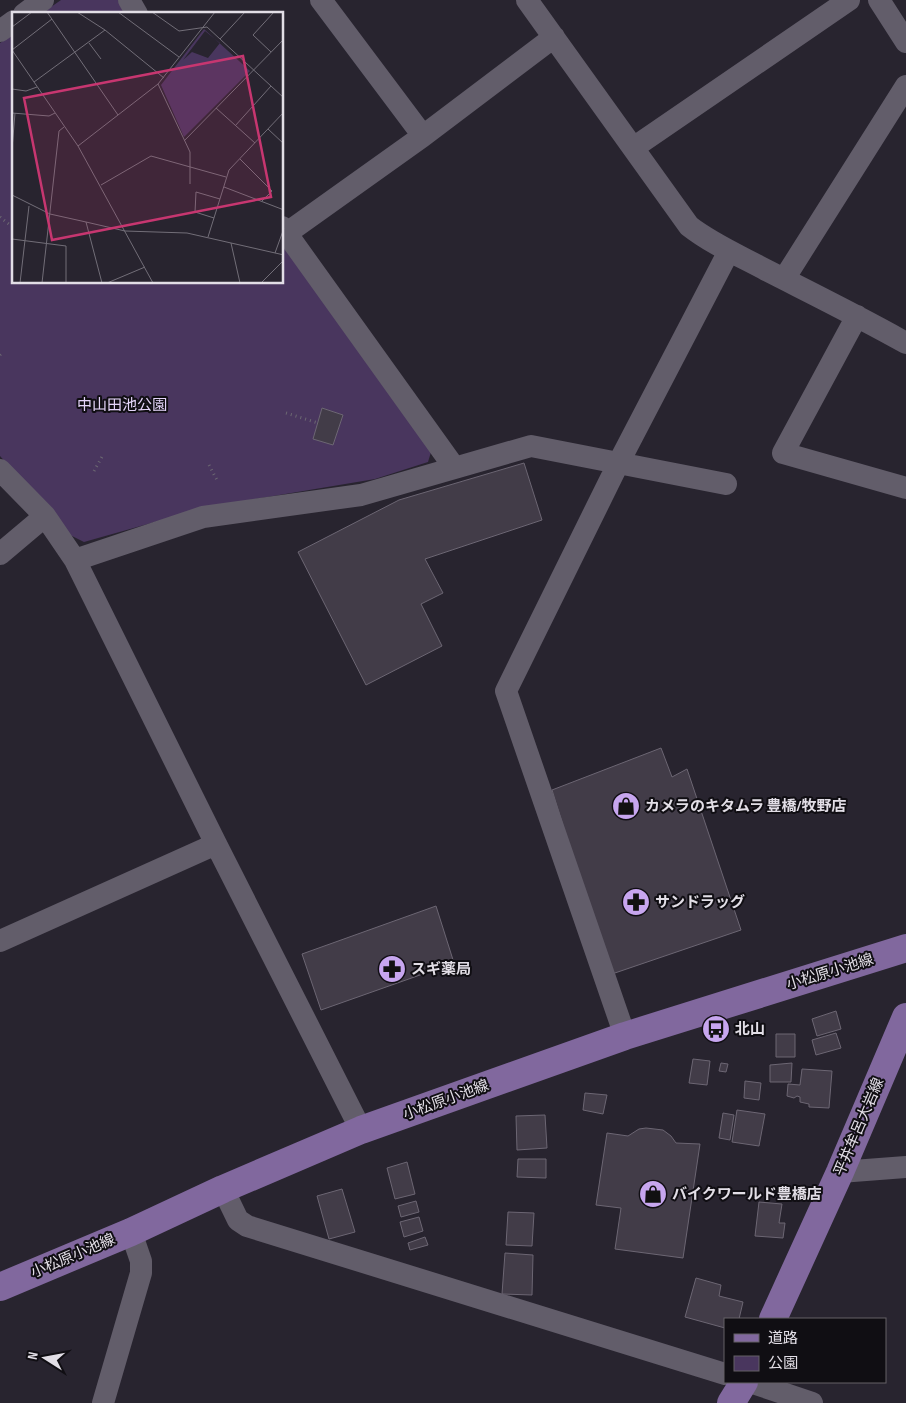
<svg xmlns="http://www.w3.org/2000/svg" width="906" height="1403" font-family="'Sofia Sans Condensed','Noto Sans JP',sans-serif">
	<rect width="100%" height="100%" fill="#28242f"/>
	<path fill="#49365e" d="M61,0H118L126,14H41Z
		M14,33V282H282L283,245L431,452L428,462L375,479L208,507L84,542L70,535L0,456V43Z"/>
	<path fill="#423c48" stroke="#6c6673" d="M322,408L343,415L333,445L313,439Z
		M524,463L542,520L425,559L443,593L421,604L442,646L366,685L298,552L399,500Z
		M661,748L672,777L687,769L741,930L609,975L552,790Z
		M436,906L454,963L321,1010L302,954Z
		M836,1011L841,1029L817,1036L812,1019Z
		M836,1033L841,1048L816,1055L812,1040Z
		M776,1034H795V1057H776Z
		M693,1059L710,1061L707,1085L689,1083Z
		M721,1063L728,1064L726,1072L719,1071Z
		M792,1063L791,1082H770V1065Z
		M802,1069L832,1071L829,1108L809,1107V1104L800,1102V1097L797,1096L794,1098L787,1096L788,1084L800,1085Z
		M745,1081L761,1083L759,1100L744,1098Z
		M585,1093L607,1095L603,1114L583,1110Z
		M737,1110L765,1114L759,1146L732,1142Z
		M723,1113L734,1115L730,1140L719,1138Z
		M545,1115L547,1148L517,1150L516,1116Z
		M646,1128L663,1130L671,1136L676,1143L700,1144L683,1258L615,1249L621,1208L596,1205L607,1133L628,1136L639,1129Z
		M518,1159H546V1178L517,1177Z
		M407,1162L415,1194L395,1199L387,1168Z
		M342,1189L355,1232L329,1239L317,1196Z
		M416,1201L419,1212L401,1217L398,1206Z
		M759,1202L782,1204L779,1223H785L783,1238L755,1236Z
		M508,1212L534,1213L532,1246L506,1245Z
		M419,1217L423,1231L404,1237L400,1222Z
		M425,1237L428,1245L410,1250L408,1243Z
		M505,1253L533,1255L532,1295L502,1294Z
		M696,1278L721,1285L719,1296L743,1302L739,1319H725V1328L685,1317Z"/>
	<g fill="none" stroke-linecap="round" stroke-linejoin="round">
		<path stroke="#6c6872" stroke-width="3" stroke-dasharray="1 4" stroke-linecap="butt" d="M0,217L10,225
			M0,355L1,354
			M286,413L318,423
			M209,465L218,482
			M94,471L103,455"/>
		<path stroke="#625d6a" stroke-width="22" d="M129,0L137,14
			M321,0L423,136
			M527,0L689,226C712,244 740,256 766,270C813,294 860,317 906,343
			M879,0L906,42
			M24,14L43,0
			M0,31L14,21
			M633,148L849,0
			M282,227L454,467
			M287,233L423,136L554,37
			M784,279L906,86
			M857,316L783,453L906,488
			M0,470L45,516L75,560L216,844L361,1130
			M0,554L45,516
			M75,560L203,517L361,495L531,446L726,484
			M0,941L216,844
			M625,1036L506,691L619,462L729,251
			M840,1172L906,1167
			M223,1189L238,1220L247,1226L725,1374
			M750,1382L812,1403
			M103,1403L141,1273V1261L131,1232"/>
		<path stroke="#81689e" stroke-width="28" d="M0,1287L131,1232L223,1189L361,1130L625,1036L906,948
			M773,1319L840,1172L906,1017
			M731,1403L744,1382"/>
	</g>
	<defs>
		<g id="shop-disc" transform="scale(1.4375)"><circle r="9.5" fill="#c7a6ef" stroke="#100e13"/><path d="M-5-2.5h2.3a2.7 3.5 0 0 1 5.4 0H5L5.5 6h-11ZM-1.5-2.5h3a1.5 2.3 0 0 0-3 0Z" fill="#111"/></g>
		<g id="pharmacy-disc" transform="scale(1.4375)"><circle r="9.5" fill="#c7a6ef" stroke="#100e13"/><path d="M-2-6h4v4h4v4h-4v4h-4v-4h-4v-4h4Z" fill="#111"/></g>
		<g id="bus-disc" transform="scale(1.4375)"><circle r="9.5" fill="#c7a6ef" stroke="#100e13"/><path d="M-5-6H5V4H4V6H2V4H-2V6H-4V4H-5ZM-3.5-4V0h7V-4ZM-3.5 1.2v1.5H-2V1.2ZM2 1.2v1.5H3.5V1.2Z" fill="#111"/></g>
	</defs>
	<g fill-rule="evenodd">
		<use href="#shop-disc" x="626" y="806"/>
		<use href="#pharmacy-disc" x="636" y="902"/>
		<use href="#pharmacy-disc" x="392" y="969"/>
		<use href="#bus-disc" x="716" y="1029"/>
		<use href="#shop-disc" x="653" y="1194"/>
	</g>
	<g text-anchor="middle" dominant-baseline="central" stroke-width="4" stroke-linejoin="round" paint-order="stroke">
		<g font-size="15" fill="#e4d4f9" stroke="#100e13">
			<text x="122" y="405">中山田池公園</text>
		</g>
		<g font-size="15" font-weight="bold" fill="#e2dee6" stroke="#100e13" text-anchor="start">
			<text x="645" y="806">カメラのキタムラ 豊橋/牧野店</text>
			<text x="655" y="902">サンドラッグ</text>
			<text x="411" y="969">スギ薬局</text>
			<text x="735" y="1029">北山</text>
			<text x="672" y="1194">バイクワールド豊橋店</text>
		</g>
		<g font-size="15" fill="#e2dee6" stroke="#100e13">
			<text transform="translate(830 972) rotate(-17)">小松原小池線</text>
			<text transform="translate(446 1100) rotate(-20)">小松原小池線</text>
			<text transform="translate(859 1127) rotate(-67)">平井牟呂大岩線</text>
			<text transform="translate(73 1256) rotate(-23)">小松原小池線</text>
		</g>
	</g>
	<g transform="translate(12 12)">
		<rect width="271" height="271" fill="#28242f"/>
		<path d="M192,17L238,59L172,125L149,73ZM193,19L208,31L196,46L180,40L171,48Z" fill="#49365e" fill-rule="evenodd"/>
		<path fill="none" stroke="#726e78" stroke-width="1" d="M35,0L106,103M65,0L93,18L152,66M106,0L167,45M140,0L167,19L195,15L272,86M0,15L20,0M208,27L233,0M77,31L89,47M0,38L40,7M0,38L66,134L141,271M259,40L241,23L262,0M22,70L93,18M146,72L178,140V172M0,77L14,79L25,75M204,96L243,131M0,101L37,104L43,101M223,114L259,74M256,117L272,132M172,129L272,27M66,134L146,72L203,0M0,137L3,101M228,147L260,179L250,189M89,173L139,144L214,165M212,175L272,198M0,183L38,202L74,210L113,219L175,221L272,243M202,206L183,200L184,180L208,187M74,210L90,271M196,225L217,158L272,100M0,227L54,234V271M219,231L228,271M263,241L272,216M8,271L17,194M30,271L47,119L52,115M95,271L133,255M249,271L270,250"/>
		<path fill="#c73670" fill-opacity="0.15" stroke="#c73670" stroke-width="2.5" d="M231,44L259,185L40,228L12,86Z"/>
		<rect width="271" height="271" fill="none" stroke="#e2dee6" stroke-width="2.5"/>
	</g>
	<rect x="724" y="1318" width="162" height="65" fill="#100e13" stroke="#646167"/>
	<rect x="734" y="1334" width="25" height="8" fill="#81689e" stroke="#646167"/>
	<text x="768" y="1343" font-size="15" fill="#e2dee6">道路</text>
	<rect x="734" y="1356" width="25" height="15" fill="#49365e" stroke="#646167"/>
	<text x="768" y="1368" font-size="15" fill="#e2dee6">公園</text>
	<g transform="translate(45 1358) rotate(281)" stroke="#100e13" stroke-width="4" paint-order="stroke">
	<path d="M0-4L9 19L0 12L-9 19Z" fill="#e2dee6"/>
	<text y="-8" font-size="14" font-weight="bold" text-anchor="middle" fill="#e2dee6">N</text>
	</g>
</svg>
